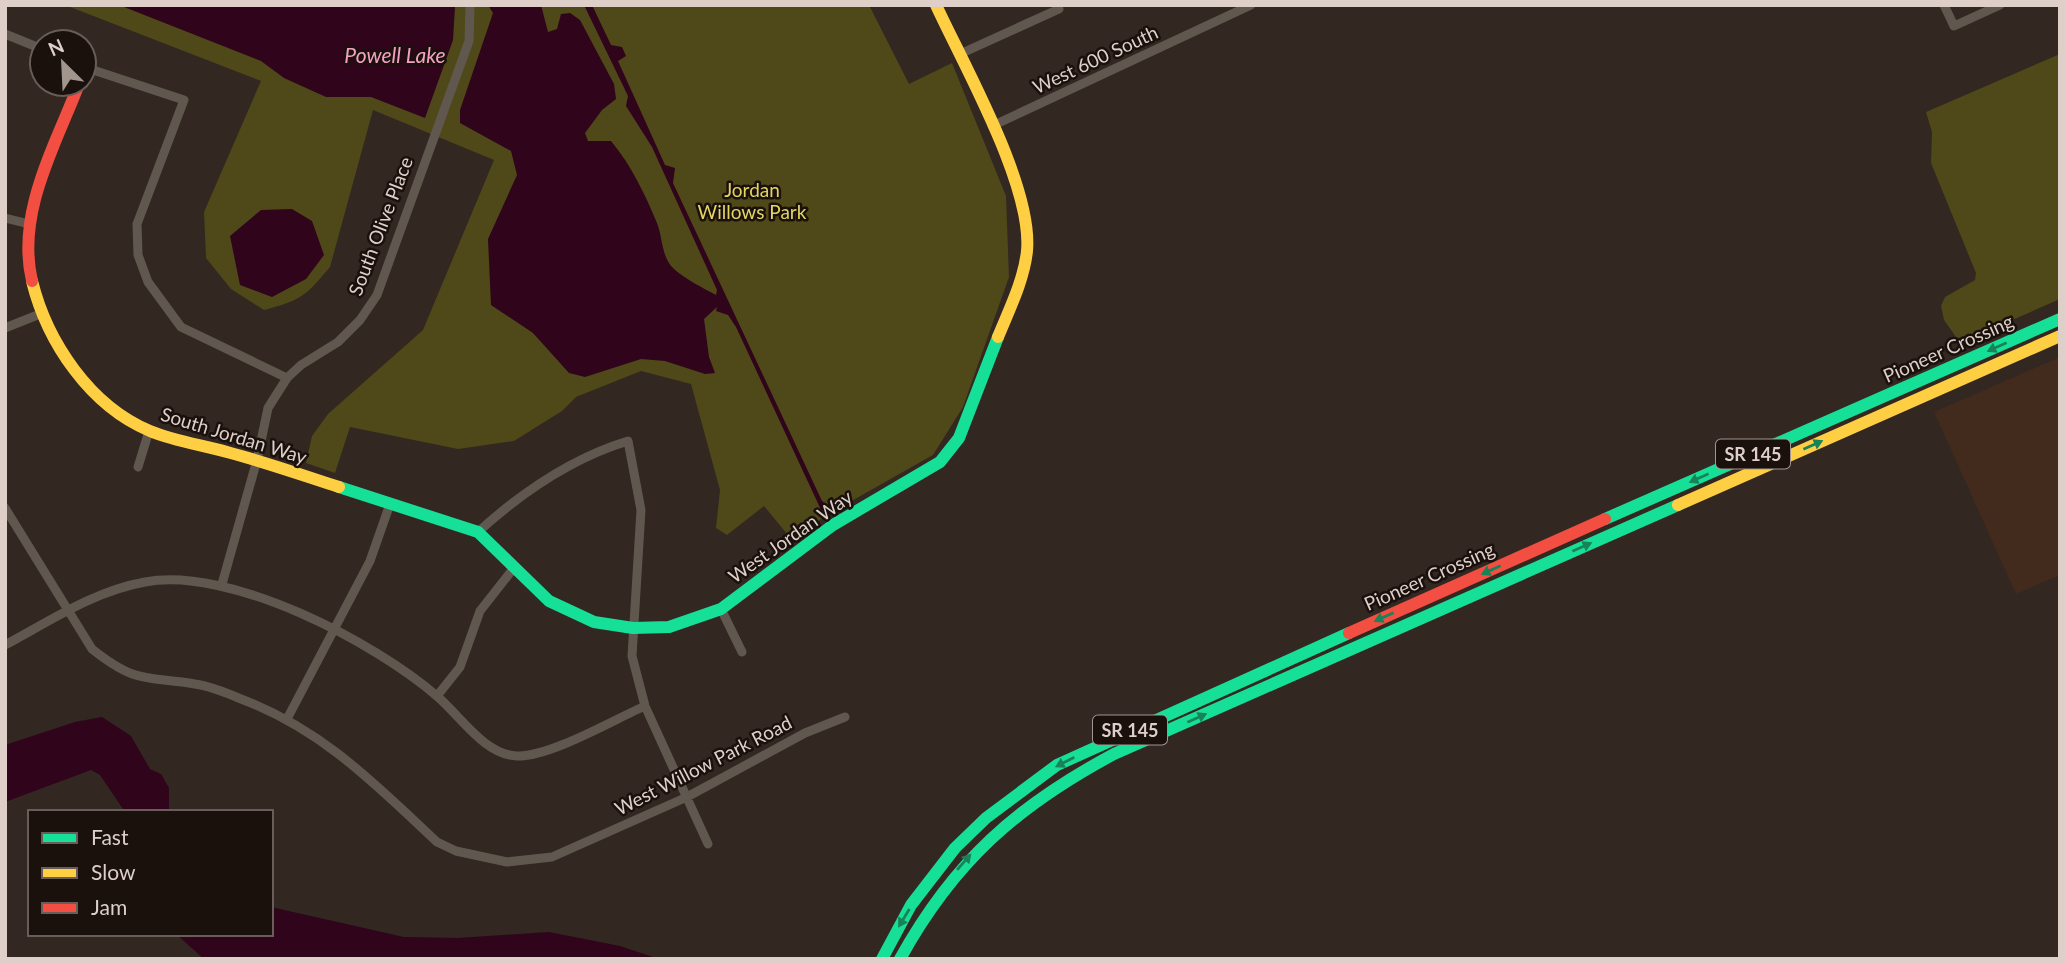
<svg xmlns="http://www.w3.org/2000/svg" width="2065" height="964" font-family="Lato,sans-serif">
	<rect width="100%" height="100%" fill="#322721"/>
	<path fill="#422a1d" d="M2060,357V575L2016,594L1934,412Z"/>
	<path fill="#4f4819" d="M65,5H869L909,84L952,63L1006,196L1009,277L963,407L933,455L825,516L792,540L764,506L727,535L716,528L720,490L691,384L641,371L576,397L562,411L514,441L458,449L350,427L335,473L306,463L312,436L328,414L423,330L494,160L373,110L330,267C305,297 301,300 264,310L231,289L206,258L204,212L261,81Z
		M2060,54V299L1967,340L1956,337L1944,320L1941,306L1945,297L1975,280L1976,273L1931,163L1932,132L1926,112Z"/>
	<path fill="#30041a" d="M119,5H455V7L453,40L425,118L371,97H326L284,78L261,61Z
		M488,5H541L548,32L557,29L561,14L570,13L580,20L614,84L616,99L602,110L585,133L588,141H611C631,165 645,194 657,223C663,238 661,257 674,269C685,279 703,288 716,295L717,290L652,147L626,106L628,96L584,5H592L611,45L622,47L626,56L618,61L665,165L675,168L673,183L822,501L831,508L830,512H822L736,327L728,315L716,311L717,307L704,319L709,357L715,373L705,374L665,361L641,359L585,377L569,373L533,333L491,305L488,239L517,175L511,151L460,123V110L493,13Z
		M292,209L312,221L324,255L306,279L272,297L240,285L230,236L261,210Z
		M102,717L131,736L150,769L161,774L169,788V812H125L100,775L91,770L5,802V745L75,722Z
		M271,907L404,937L458,938L549,932L620,946L659,959H204L176,934H271Z"/>
	<g fill="none" stroke-linecap="round" stroke-linejoin="round">
		<path stroke="#60584f" stroke-width="9" d="M1944,5L1954,26L2000,5
			M5,34L42,49
			M960,54L1059,9L1057,5
			M84,67L184,100L137,224L138,255L148,282L181,327L287,378
			M992,126L1251,5
			M5,218L29,224
			M5,328L40,314
			M138,467L149,431
			M5,508L92,649C136,684 145,676 195,684C210,686 227,693 241,699C323,730 375,784 437,842L456,851L507,862L552,857L687,797L805,733L845,717
			M478,532C521,493 572,458 628,441L641,510L632,656L645,706L708,844
			M222,584L257,460L268,408L287,378L301,365L338,342L360,320L377,295L469,41L470,5
			M721,609L742,652
			M5,645C50,621 94,591 145,582C230,566 375,642 438,697C461,717 485,755 517,756C550,757 613,720 645,706
			M437,696L460,667L480,611L513,569
			M287,719L370,561L390,504"/>
		<path stroke="#16e098" stroke-width="12" d="M339,487L478,532L549,601L594,622L633,628L669,627L721,609L833,525L940,462L959,438L998,337
			M1605,519L2060,319
			M882,959L911,905L955,848L986,818L1057,765L1349,633
			M900,959C954,861 1017,806 1114,754L1678,505"/>
		<path stroke="#ffcf43" stroke-width="12" d="M936,5C964,66 1033,186 1027,251C1024,280 1009,310 998,337
			M32,281C47,342 90,406 150,431C174,441 202,445 227,452C265,462 302,475 339,487
			M1678,505L2060,336"/>
		<path stroke="#f24e42" stroke-width="12" d="M32,281C16,213 55,146 79,84
			M1349,633L1605,519"/>
	</g>
	<defs><path id="oneway-solid" d="M-6-.8H1V-3.2L6.5 0L1 3.2V.8H-6Z" transform="scale(1.75)"/></defs>
	<g fill="#188259">
		<use href="#oneway-solid" transform="translate(1997 347) rotate(156)"/>
		<use href="#oneway-solid" transform="translate(1813 445) rotate(-24)"/>
		<use href="#oneway-solid" transform="translate(1699 478) rotate(156)"/>
		<use href="#oneway-solid" transform="translate(1582 547) rotate(-24)"/>
		<use href="#oneway-solid" transform="translate(1491 570) rotate(156)"/>
		<use href="#oneway-solid" transform="translate(1384 617) rotate(156)"/>
		<use href="#oneway-solid" transform="translate(1197 718) rotate(-24)"/>
		<use href="#oneway-solid" transform="translate(1065 762) rotate(153)"/>
		<use href="#oneway-solid" transform="translate(964 862) rotate(-49)"/>
		<use href="#oneway-solid" transform="translate(904 918) rotate(121)"/>
	</g>
	<g text-anchor="middle" dominant-baseline="central" stroke-width="5" stroke-linejoin="round" paint-order="stroke">
		<g fill="#1a100c" stroke="#a39690" stroke-width="2">
			<rect x="1716" y="439.5" width="74" height="29" rx="5"/>
			<rect x="1093" y="715.5" width="74" height="29" rx="5"/>
		</g>
		<g font-size="18" font-weight="bold" fill="#ded0c9">
			<text x="1753" y="454">SR 145</text>
			<text x="1130" y="730">SR 145</text>
		</g>
		<g font-size="19" fill="#ded0c9" stroke="#1a100c">
			<text transform="translate(1095 59) rotate(-25)">West 600 South</text>
			<text transform="translate(380 226) rotate(-69)">South Olive Place</text>
			<text transform="translate(1948 348) rotate(-24)">Pioneer Crossing</text>
			<text transform="translate(234 435) rotate(17)">South Jordan Way</text>
			<text transform="translate(790 536) rotate(-35)">West Jordan Way</text>
			<text transform="translate(1429 576) rotate(-24)">Pioneer Crossing</text>
			<text transform="translate(703 765) rotate(-27)">West Willow Park Road</text>
		</g>
		<g font-size="19" fill="#e2d562" stroke="#1a100c">
			<text x="752" y="189">Jordan<tspan x="752" dy="22">Willows Park</tspan></text>
		</g>
		<g font-size="21" font-style="italic" fill="#f6a1c4" stroke="#1a100c">
			<text x="395" y="54">Powell Lake</text>
		</g>
	</g>
	<rect width="2065" height="964" fill="none" stroke="#ded0c9" stroke-width="14"/>
	<rect x="28" y="810" width="245" height="126" fill="#1a100c" stroke="#685d58" stroke-width="2"/>
	<rect x="42" y="833" width="35" height="10" fill="#16e098" stroke="#685d58" stroke-width="2"/>
	<text x="91" y="845" font-size="21" fill="#ded0c9">Fast</text>
	<rect x="42" y="868" width="35" height="10" fill="#ffcf43" stroke="#685d58" stroke-width="2"/>
	<text x="91" y="880" font-size="21" fill="#ded0c9">Slow</text>
	<rect x="42" y="903" width="35" height="10" fill="#f24e42" stroke="#685d58" stroke-width="2"/>
	<text x="91" y="915" font-size="21" fill="#ded0c9">Jam</text>
	<g transform="translate(63 63) rotate(336)"><circle r="33" fill="#1a100c" stroke="#685d58" stroke-width="2"/>
	<path d="M0-5L12 26L0 18L-12 26Z" fill="#a2958e"/>
	<text y="-10" font-size="19" font-weight="bold" text-anchor="middle" fill="#ded0c9">N</text>
	</g>
</svg>
